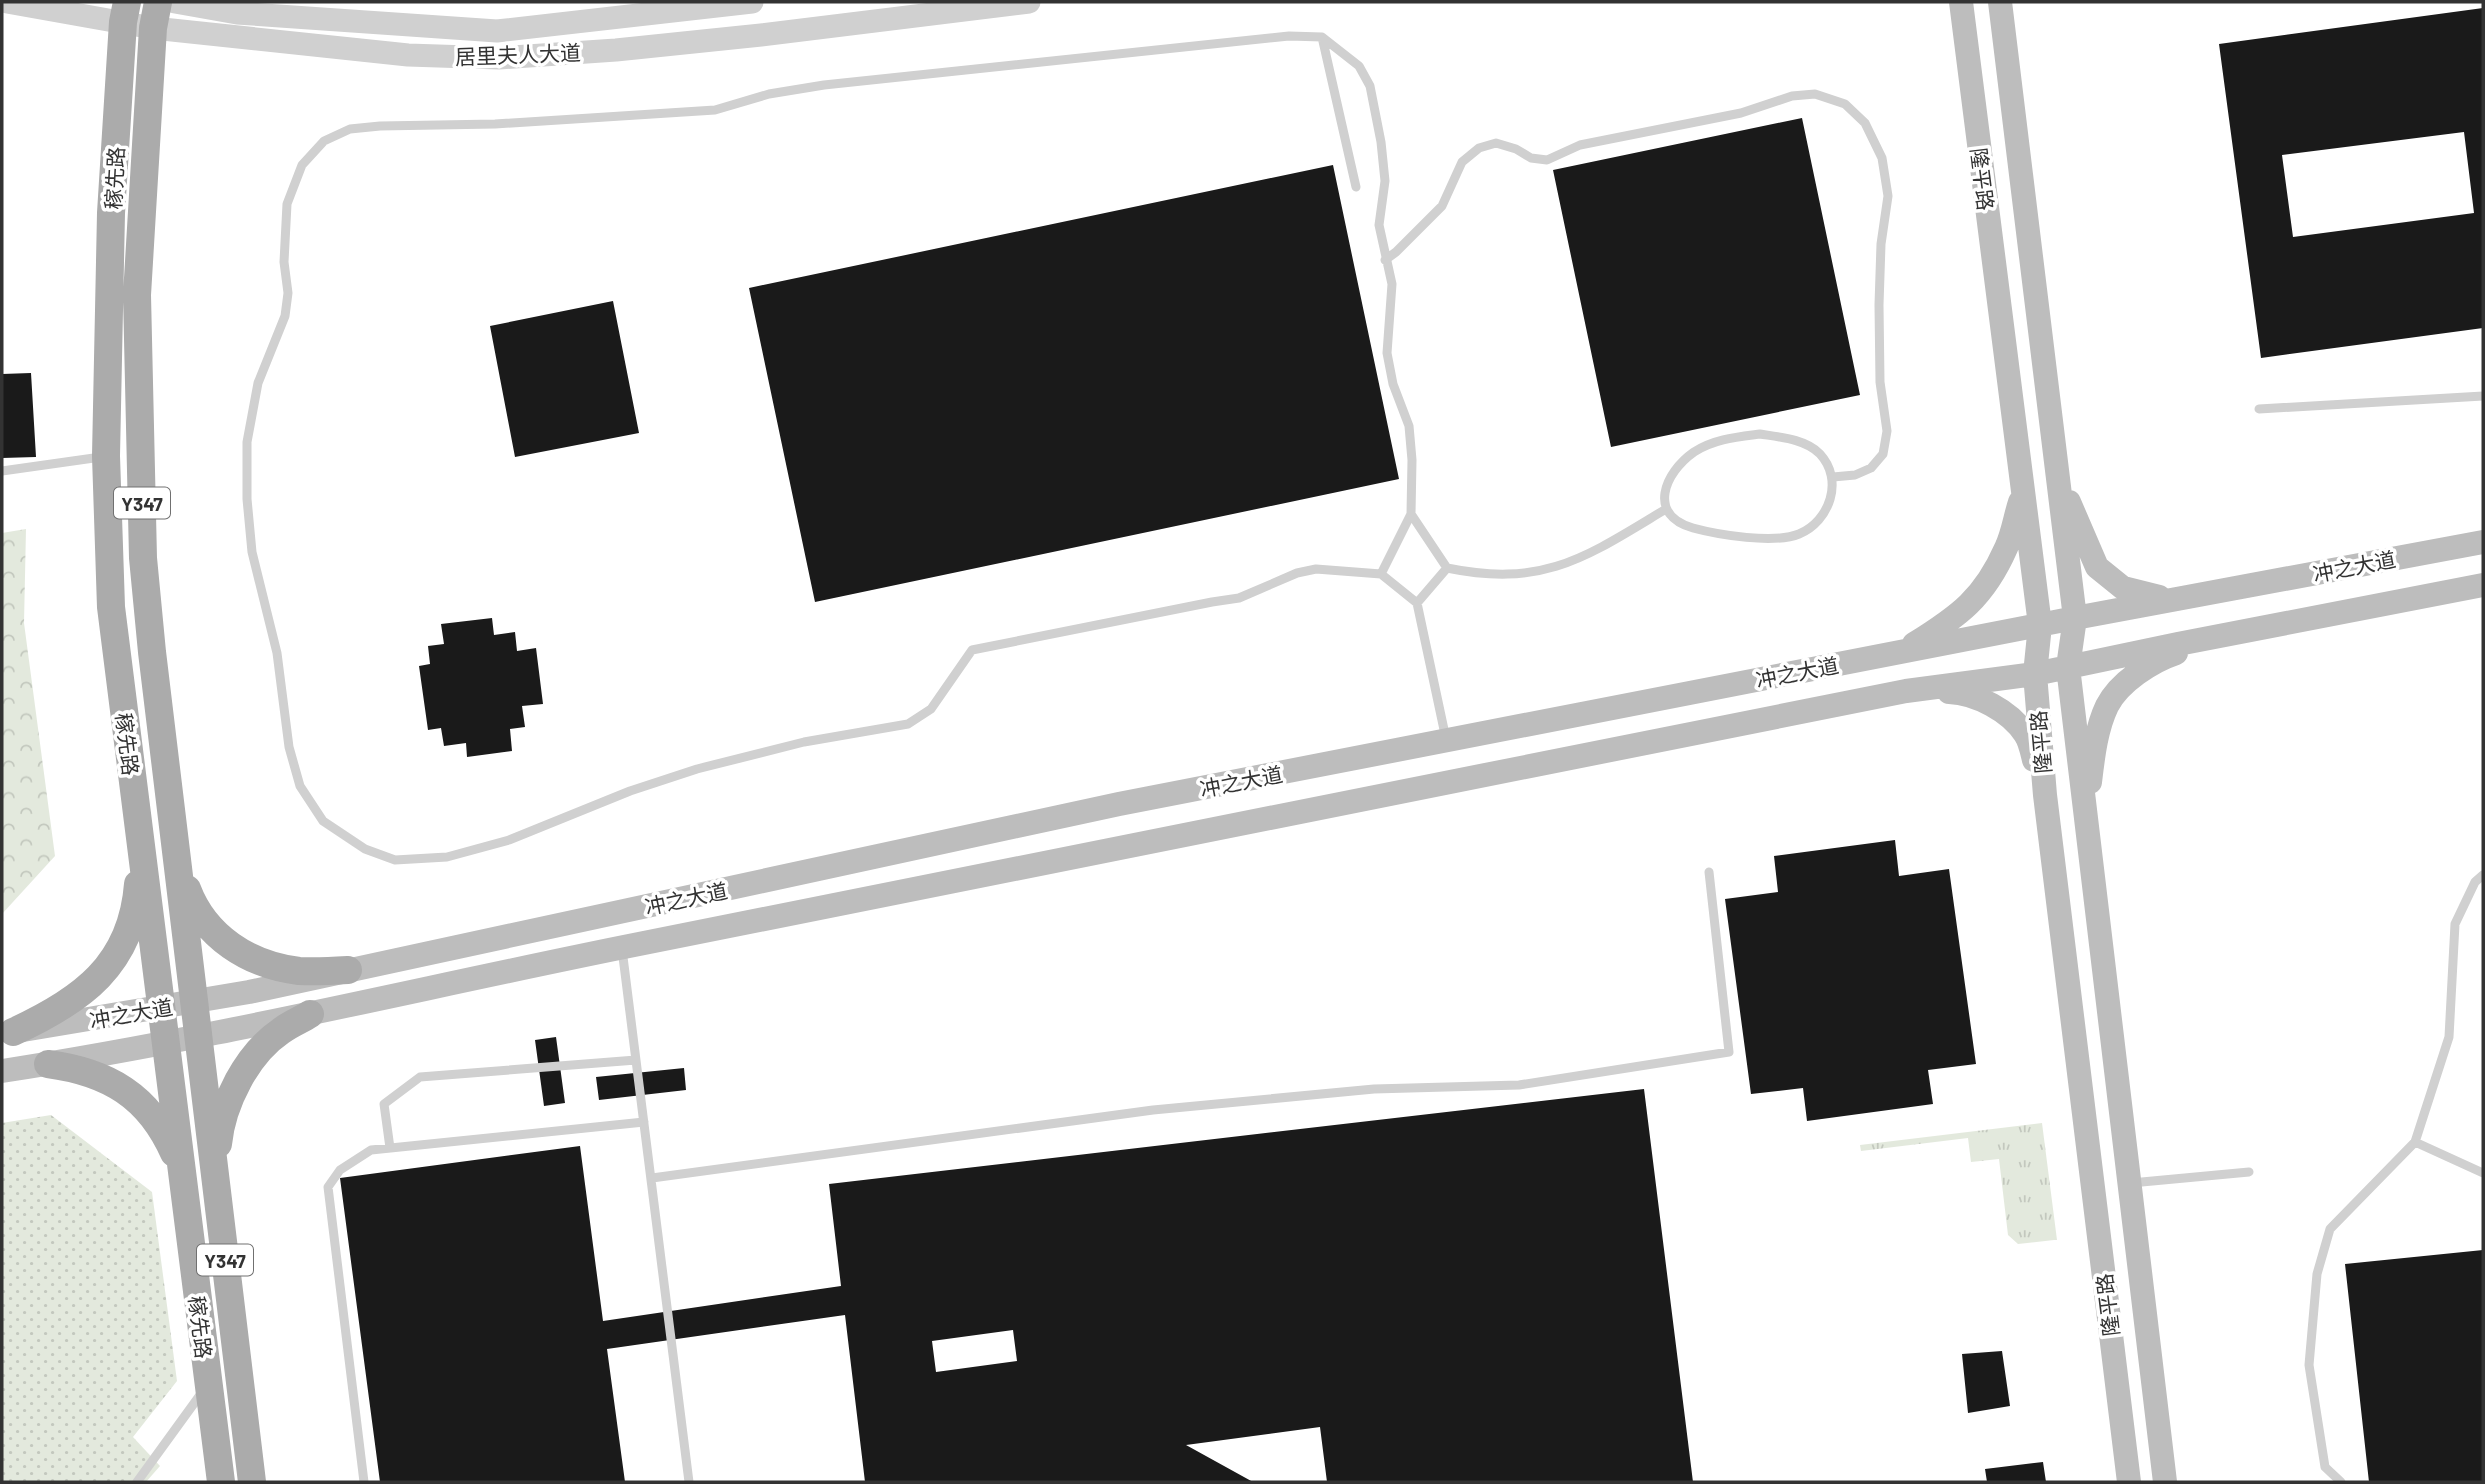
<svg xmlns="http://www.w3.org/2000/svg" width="2485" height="1484" font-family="Barlow,'Noto Sans SC',sans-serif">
	<defs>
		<pattern id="grass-tufts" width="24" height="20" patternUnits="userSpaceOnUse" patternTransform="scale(1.75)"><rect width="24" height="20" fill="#e3e9dd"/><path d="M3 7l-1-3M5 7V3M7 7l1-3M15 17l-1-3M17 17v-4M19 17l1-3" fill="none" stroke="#c3c8be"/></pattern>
		<pattern id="forest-crowns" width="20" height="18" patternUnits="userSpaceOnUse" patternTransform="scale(1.75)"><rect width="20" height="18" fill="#e3e9dd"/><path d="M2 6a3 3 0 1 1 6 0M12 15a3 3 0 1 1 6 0" fill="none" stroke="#c3c8be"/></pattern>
		<pattern id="park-dots" width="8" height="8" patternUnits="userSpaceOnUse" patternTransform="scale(1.75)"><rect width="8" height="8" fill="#e3e9dd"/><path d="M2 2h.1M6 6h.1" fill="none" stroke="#c3c8be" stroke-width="1.8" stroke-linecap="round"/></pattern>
	</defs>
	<rect width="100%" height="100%" fill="#fff"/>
	<path fill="url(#grass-tufts)" d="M2042,1123L2057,1240H2054L2018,1244L2008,1235L1999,1159L1971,1162L1968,1138L1861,1151L1860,1145Z"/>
	<path fill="url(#forest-crowns)" d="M26,529L24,623L55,856L2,914V533Z"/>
	<path fill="url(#park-dots)" d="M51,1115L152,1192L177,1381L133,1437L160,1466L146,1482H2V1123Z"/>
	<path fill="#1a1a1a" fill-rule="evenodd" d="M2483,8V328L2261,358L2219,44ZM2464,132L2474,213L2293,237L2282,155Z
		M1802,118L1860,395L1611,447L1553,170Z
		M1333,165L1399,479L815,602L749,288Z
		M613,301L639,433L515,457L490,326Z
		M31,373L36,457L2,458V374Z
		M492,618L494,635L515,632L517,651L536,648L543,704L522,706L525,727L510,729L512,751L467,757L466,743L444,746L441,728L428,730L419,666L430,664L428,646L444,644L441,624Z
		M1895,840L1899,876L1949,869L1976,1064L1928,1070L1933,1104L1807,1121L1803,1088L1751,1094L1725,899L1778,892L1774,856Z
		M556,1037L565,1103L544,1106L535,1040Z
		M684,1068L686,1090L599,1100L596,1077Z
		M1644,1089L1693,1482H1327L1320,1427L1186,1445L1253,1482H865L845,1315L607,1349L625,1482H380L340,1178L580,1146L603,1321L841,1286L829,1184ZM1013,1330L1017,1361L936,1372L932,1341Z
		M2483,1250V1482H2369L2345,1264Z
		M2002,1351L2010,1406L1968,1413L1962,1354Z
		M2043,1462L2046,1482H1987L1985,1469Z"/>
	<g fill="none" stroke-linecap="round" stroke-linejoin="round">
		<path stroke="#d0d0d0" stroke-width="9" d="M1322,37L1356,187
			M1385,260L1396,252L1442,206L1462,162L1479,148L1496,143L1516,149L1531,158L1547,160L1580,145L1741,113L1792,96L1815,94L1845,104L1865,123L1882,158L1888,196L1881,244L1879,305L1880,382L1887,431L1883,454L1871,468L1855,475L1833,477
			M2259,409L2483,396
			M1760,434C1779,437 1806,439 1820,454C1844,480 1830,521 1799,534C1774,544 1719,535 1693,528C1647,515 1664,473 1694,452C1714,439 1737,437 1760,434Z
			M2,471L101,457
			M1447,568C1545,588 1586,557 1666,509
			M1381,574L1411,514L1447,568L1417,603L1381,574L1316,569L1297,573L1239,598L1212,602L972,650L931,709L908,724L804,742L697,769L630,791L509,840L447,857L395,860L365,849L323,821L300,786L289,747L277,653L252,552L247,499V442L258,383L285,316L288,293L284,262L287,204L302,165L324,141L350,129L380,126L495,124L715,110L769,94L824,85L1289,36L1322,37L1359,66L1370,86L1381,142L1385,181L1379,225L1392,284L1387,353L1393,384L1409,426L1412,460L1411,514
			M1417,603L1446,739
			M622,949L689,1482
			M2415,1142L2483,1173
			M390,1148L384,1104L420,1077L636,1060
			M652,1178L1153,1110L1374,1089L1519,1085L1729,1052L1709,872
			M2131,1183L2249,1172
			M137,1482L203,1391
			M364,1482L328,1187L340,1170L371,1150L644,1122
			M2341,1482L2325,1467L2309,1365L2317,1274L2330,1229L2415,1142L2449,1037L2455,924L2475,882L2483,875"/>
		<path stroke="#d0d0d0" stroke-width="23" d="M7,2L153,28L408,55L499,58L616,50L761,35L1029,2
			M175,2L237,13L497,31L752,2"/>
		<path stroke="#bdbdbd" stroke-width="24" d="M1961,2L2040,625L2035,674L2045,795L2129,1482
			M2000,2L2075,618L2068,667L2165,1482
			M2069,502L2097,567L2123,588L2159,597
			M1914,644C1959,616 1984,598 2006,548C2013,534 2015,517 2020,502
			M1949,692C1976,693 2010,711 2025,734C2030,741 2032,752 2034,760
			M2090,782C2093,757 2096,729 2107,706C2119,682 2152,661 2176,653
			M23,1030L249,992L1119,804L2075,618L2483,542
			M2,1071C211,1039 416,989 624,947C1051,859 1479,776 1906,691L2035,674L2178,644L2483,585"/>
		<path stroke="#ababab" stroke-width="28" d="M127,2L123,22L111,213L106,456L111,607L221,1482
			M158,2L153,28L137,295L143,558L152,652L252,1482
			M187,889C205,937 249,965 299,971C315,972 332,971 348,970
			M13,1032C81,1001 132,965 138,884
			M48,1064C108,1072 149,1096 174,1153
			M218,1144C222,1103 247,1054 281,1031C290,1024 301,1020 310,1014"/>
	</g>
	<g text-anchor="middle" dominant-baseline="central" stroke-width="7" stroke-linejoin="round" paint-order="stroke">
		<g fill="#fff" stroke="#707070" stroke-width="2">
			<rect x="114" y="487.5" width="56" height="31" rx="5"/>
			<rect x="197" y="1244.5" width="56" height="31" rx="5"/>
		</g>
		<g font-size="19" font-weight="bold" fill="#333">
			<text x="142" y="503">Y347</text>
			<text x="225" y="1260">Y347</text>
		</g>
		<g font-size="21" fill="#333" stroke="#fff">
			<text transform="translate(518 54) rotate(-2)">居里夫人大道</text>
			<text transform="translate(114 178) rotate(-87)">稼先路</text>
			<text transform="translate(1983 179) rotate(83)">隆平路</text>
			<text transform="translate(2354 566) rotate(-11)">冲之大道</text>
			<text transform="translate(1797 672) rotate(-11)">冲之大道</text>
			<text transform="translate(2040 742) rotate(-95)">隆平路</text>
			<text transform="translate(128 744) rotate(83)">稼先路</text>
			<text transform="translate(1241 781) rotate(-11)">冲之大道</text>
			<text transform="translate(686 898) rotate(-12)">冲之大道</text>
			<text transform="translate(131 1013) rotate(-10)">冲之大道</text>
			<text transform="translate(2107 1305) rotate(-97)">隆平路</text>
			<text transform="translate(201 1327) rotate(83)">稼先路</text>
		</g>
	</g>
	<rect width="2485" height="1484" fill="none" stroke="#333333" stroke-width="7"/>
</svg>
